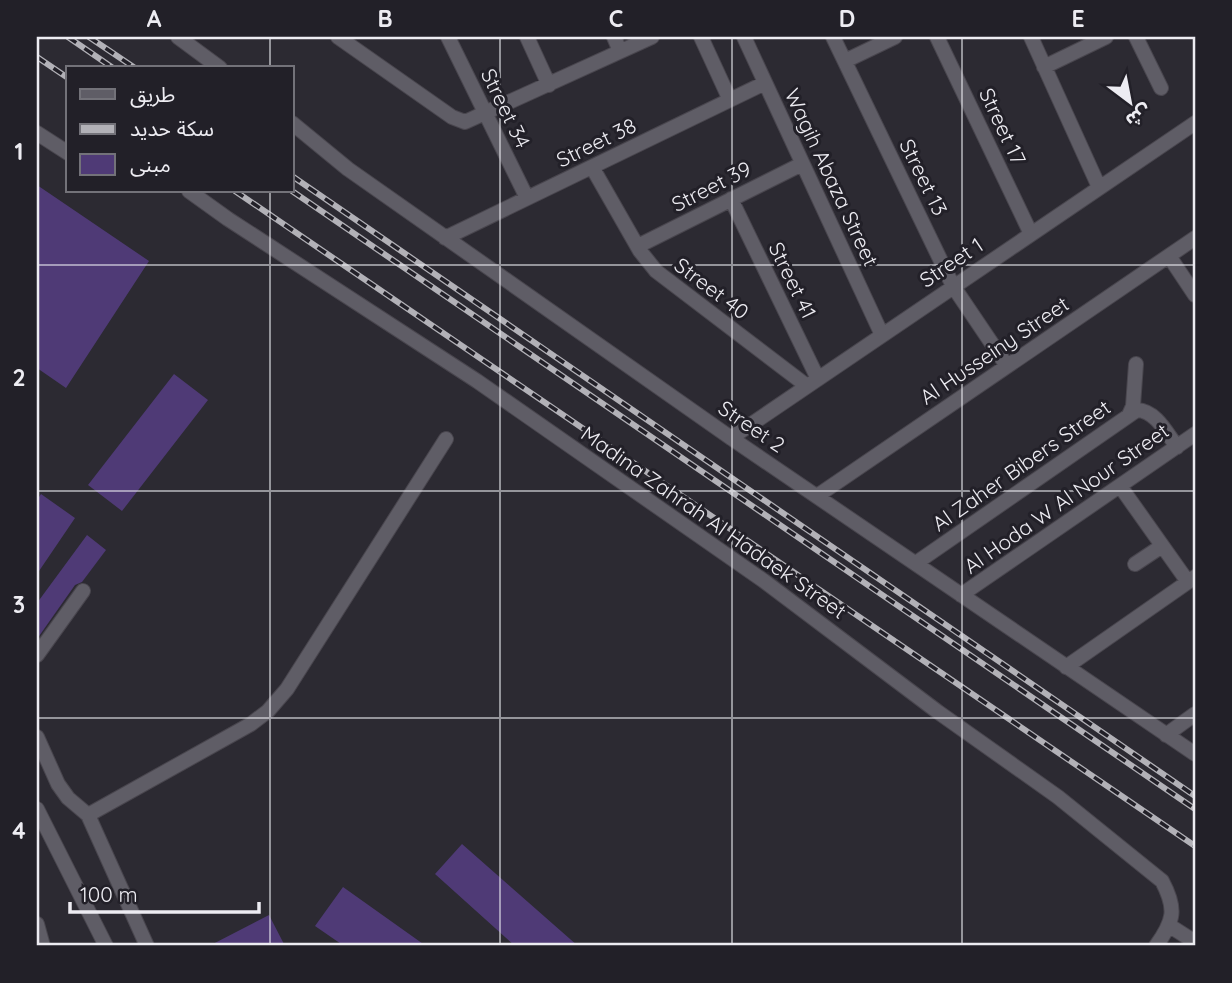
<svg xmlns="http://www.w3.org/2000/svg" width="1232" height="983" font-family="Quicksand,'Noto Sans Arabic',sans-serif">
	<rect width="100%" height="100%" fill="#2c2a32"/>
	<path fill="#4f3a76" d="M37,185L149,261L66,388L37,368Z
		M174,374L208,400L122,511L88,485Z
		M41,494L75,518L37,574V500Z
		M87,535L106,550L82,582L75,585L37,639V603Z
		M462,844L578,946H515L435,874Z
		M343,887L426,946H344L315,926Z
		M269,915L285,946H209Z"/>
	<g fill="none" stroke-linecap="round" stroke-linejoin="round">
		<g stroke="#49464e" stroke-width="16">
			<path id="minor" d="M178,37L220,68
				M338,37L452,117L465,122L652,37
				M448,37L527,198
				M527,37L549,85
				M614,37L620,51
				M701,37L730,100
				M744,37L882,335
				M833,37L953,286L1007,366
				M937,37L1031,234
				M1031,37L1099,187
				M1136,37L1161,88
				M845,61L895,37
				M1044,67L1106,37
				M292,123L348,169L731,438L1195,754
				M37,133L68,153
				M592,167L640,251L656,271L807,386
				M189,191L228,219L477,381L764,581L938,712L1058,797L1162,881C1177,909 1174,921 1156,946
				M731,199L818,379
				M445,238L765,83
				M638,246L802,164
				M1169,256L1195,295
				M1129,415L1133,406L1136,364
				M731,438L1195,123
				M1120,486L1188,582
				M817,496L1195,238
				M916,563L1137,410C1156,411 1166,432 1177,447
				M1135,564L1162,546
				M961,595L1195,434
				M37,655L83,591
				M1066,667L1195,577
				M1166,735L1195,714
				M37,737L58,784L68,798L88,815L147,946
				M37,809L106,946
				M88,815L251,724L268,711L287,689L446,439
				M37,924L43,946
				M1170,926L1195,942"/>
		</g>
		<use href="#minor" stroke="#5f5d66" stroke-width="14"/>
		<g stroke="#b2b1b7" stroke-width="6">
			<path id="rail" d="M68,37L113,68
				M89,37L135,68
				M37,57L68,78
				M292,176L1195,796
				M235,191L1195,846
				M292,191L1195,809"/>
		</g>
		<use href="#rail" stroke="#222028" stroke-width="3.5" stroke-dasharray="10" stroke-linecap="butt"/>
	</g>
	<path fill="none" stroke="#edecf2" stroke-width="2" stroke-opacity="0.55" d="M270,37V68M500,37V946M732,37V946M962,37V946M270,191V946M37,265H1195M37,491H1195M37,718H1195"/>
	<g text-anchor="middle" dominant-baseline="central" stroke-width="6" stroke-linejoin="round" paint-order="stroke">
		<g font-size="21" fill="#edecf2" stroke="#222028">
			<text transform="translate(506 108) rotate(64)">Street 34</text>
			<text transform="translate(1003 126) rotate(65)">Street 17</text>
			<text transform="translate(596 142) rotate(-26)">Street 38</text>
			<text transform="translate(832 177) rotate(65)">Wagih Abaza Street</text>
			<text transform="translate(924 177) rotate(64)">Street 13</text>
			<text transform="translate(711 186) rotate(-27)">Street 39</text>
			<text transform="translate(951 262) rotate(-34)">Street 1</text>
			<text transform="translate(793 280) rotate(64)">Street 41</text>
			<text transform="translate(712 288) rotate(37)">Street 40</text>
			<text transform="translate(994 350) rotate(-34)">Al Husseiny Street</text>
			<text transform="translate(752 426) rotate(34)">Street 2</text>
			<text transform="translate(1021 465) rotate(-35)">Al Zaher Bibers Street</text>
			<text transform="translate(1066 498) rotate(-35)">Al Hoda W Al Nour Street</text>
			<text transform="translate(714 522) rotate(35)">Madina Zahrah Al Hadaek Street</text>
		</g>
	</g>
	<rect width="1232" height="983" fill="none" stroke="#222028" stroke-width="77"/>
	<rect x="66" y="66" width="228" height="126" fill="#222028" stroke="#737279" stroke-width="2"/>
	<rect x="80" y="89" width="35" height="10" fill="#5f5d66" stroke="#737279" stroke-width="2"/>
	<text x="130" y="102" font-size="21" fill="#edecf2">طريق</text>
	<rect x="80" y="124" width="35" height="10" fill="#b2b1b7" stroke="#737279" stroke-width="2"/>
	<text x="130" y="136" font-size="21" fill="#edecf2">سكة حديد</text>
	<rect x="80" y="154" width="35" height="21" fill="#4f3a76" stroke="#737279" stroke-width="2"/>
	<text x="130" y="172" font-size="21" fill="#edecf2">مبنى</text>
	<g transform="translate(1130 102) rotate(148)" stroke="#222028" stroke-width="5" paint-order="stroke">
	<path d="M0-5L12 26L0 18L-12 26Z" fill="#edecf2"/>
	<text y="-10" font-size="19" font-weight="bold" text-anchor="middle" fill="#edecf2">ش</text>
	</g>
	<path d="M70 902v10h189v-10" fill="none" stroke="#edecf2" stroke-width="3.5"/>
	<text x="80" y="902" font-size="21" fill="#edecf2" stroke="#222028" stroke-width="5" paint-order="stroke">100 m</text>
	<rect x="38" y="38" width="1156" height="906" fill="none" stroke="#edecf2" stroke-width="2.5"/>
	<g font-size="23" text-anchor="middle" font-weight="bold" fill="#edecf2">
		<text x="154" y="27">A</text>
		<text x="385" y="27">B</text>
		<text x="616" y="27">C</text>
		<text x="847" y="27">D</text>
		<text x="1078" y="27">E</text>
		<text x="19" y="160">1</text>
		<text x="19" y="386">2</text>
		<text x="19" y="613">3</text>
		<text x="19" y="839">4</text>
	</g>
</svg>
